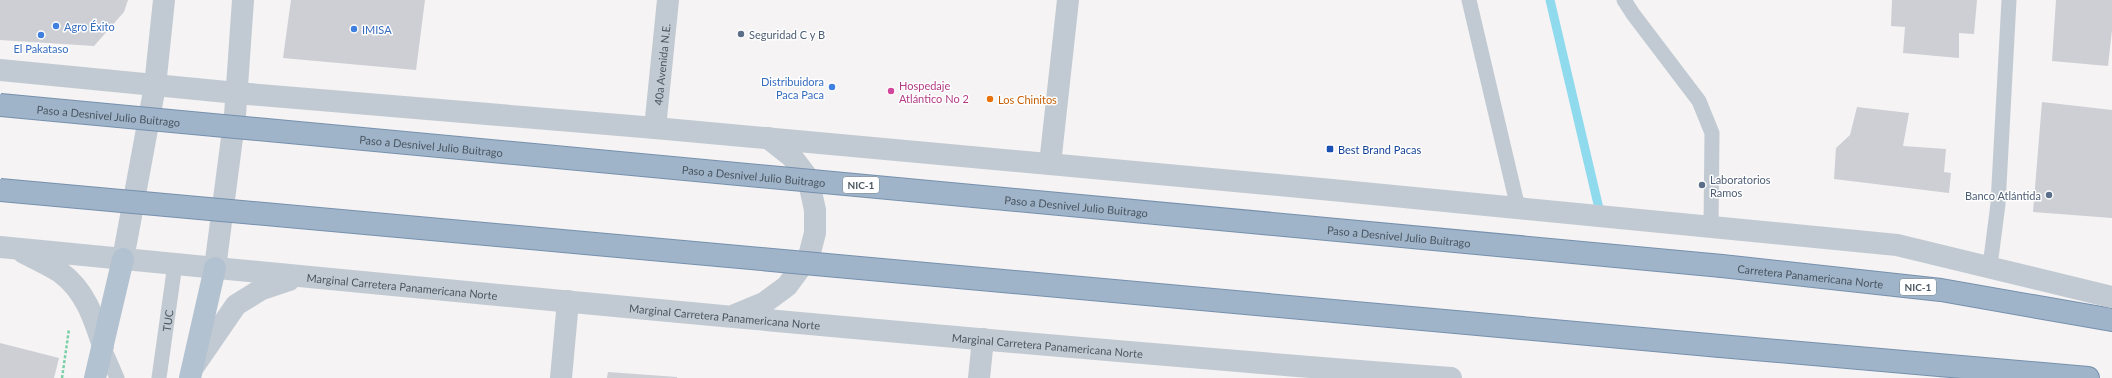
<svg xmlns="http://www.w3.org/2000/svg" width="2112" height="378" font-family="Lato,sans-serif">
	<rect width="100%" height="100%" fill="#f5f3f3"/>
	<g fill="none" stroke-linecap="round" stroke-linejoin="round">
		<path stroke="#90daee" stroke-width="9" d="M1550,0L1601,217"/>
	</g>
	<path fill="#cdcfd5" d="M0,0H128L124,12L94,46L0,40Z
		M291,0H425L416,70L283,58Z
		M1892,0H1977L1974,34L1959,33V58L1903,53L1905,27L1891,26Z
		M2056,0H2112V30L2108,66L2052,61Z
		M2042,102L2112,110V218L2033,212Z
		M1857,107L1909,113L1903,146L1946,149L1944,172L1951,173L1949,193L1834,179L1836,148L1850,135Z
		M0,343L59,358L54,378H0Z
		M608,372L677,377V378H607Z"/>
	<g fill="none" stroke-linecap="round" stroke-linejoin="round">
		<g stroke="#7690ad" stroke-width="24">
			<g id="trunk">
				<path id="s4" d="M1722,266L1941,290L2112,320"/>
				<path d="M1720,346L2088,378"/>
			</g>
		</g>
		<path stroke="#7ad0a6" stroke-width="2.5" stroke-dasharray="3 2" stroke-linecap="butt" d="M62,378L69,329"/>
		<g stroke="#c1cad2" stroke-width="15">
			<path d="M1469,0L1518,208"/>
			<path d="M1624,0L1633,14L1699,101L1712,133L1711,226"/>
			<path d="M1990,266L1998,204L2009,0"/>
			<path d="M103,346L117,378"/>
			<path id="s1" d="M159,378L175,264"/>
		</g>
		<g stroke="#c1cad2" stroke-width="22">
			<path id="s2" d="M655,128L668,0"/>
			<path d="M1050,164L1068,0"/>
			<path d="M561,378L568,301"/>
			<path d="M979,378L983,339"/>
		</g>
		<g stroke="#c1cad2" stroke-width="22">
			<path d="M0,70L237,93L655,128L1332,190L1897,245L2112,297"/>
			<path id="s3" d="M0,247C483,294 967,341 1451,378"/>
			<path d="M24,253C36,259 49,265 60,272C85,290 94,318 103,346"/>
			<path d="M123,259L155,86L164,0"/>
			<path d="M215,268L235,115L243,0"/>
			<path d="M735,315L764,303L787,286L809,256L815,233V210L808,178L792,157L768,138"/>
			<path d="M194,366L236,305L262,289L289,280"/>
		</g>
		<path stroke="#b3c2d1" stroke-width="22" d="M95,378L123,259
			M190,378L215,268"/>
		<use href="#trunk" stroke="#9fb4c9" stroke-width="22"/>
		<g stroke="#7690ad" stroke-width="24" stroke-linecap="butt">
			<g id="trunk-bridge">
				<path id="s5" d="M0,105L1722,266"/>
				<path d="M0,190L1720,346"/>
			</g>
		</g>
		<use href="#trunk-bridge" stroke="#9fb4c9" stroke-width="22"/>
	</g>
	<g fill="#3f7fe0" stroke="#fff" stroke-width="1.5">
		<circle cx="56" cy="26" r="4"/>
		<circle cx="354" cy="29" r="4"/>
		<circle cx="41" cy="35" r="4"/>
		<circle cx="832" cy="87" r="4"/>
	</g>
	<g fill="#5c6f8a" stroke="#fff" stroke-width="1.5">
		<circle cx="741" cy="34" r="4"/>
		<circle cx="1702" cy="185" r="4"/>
		<circle cx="2049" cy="195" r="4"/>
	</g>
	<circle fill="#d1479c" stroke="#fff" stroke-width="1.5" cx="891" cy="91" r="4"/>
	<circle fill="#e8710a" stroke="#fff" stroke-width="1.5" cx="990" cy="99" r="4"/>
	<rect fill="#1a4fb4" stroke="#fff" stroke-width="1.5" x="1326" y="145" width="8" height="8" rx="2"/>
	<g text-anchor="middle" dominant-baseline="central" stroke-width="3" stroke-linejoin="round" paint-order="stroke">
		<g fill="#fff" stroke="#808990" stroke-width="1">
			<rect x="843" y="177" width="36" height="16" rx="3"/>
			<rect x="1900" y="279" width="36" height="16" rx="3"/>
		</g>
		<g font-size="10" font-weight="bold" fill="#4a5661">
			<text x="861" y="185">NIC-1</text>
			<text x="1918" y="287">NIC-1</text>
		</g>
		<g font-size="11" fill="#366cbe" stroke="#fff" text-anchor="start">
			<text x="64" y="26">Agro Éxito</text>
			<text x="362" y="29">IMISA</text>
			<text x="41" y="48" text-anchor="middle">El Pakataso</text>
			<text x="824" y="81" text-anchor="end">Distribuidora<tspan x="824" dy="13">Paca Paca</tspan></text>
		</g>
		<g font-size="11" fill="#4e5e75" stroke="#fff" text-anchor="start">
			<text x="749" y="34">Seguridad C y B</text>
			<text x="1710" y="179">Laboratorios<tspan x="1710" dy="13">Ramos</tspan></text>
			<text x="2041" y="195" text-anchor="end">Banco Atlántida</text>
		</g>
		<g font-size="11" fill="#4a5661" stroke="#fff">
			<text stroke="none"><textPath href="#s2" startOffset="64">40a Avenida N.E.</textPath></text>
			<text stroke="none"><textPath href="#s5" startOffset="109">Paso a Desnivel Julio Buitrago</textPath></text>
			<text stroke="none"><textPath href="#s5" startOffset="433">Paso a Desnivel Julio Buitrago</textPath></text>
			<text stroke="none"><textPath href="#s5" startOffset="757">Paso a Desnivel Julio Buitrago</textPath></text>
			<text stroke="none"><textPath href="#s5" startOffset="1081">Paso a Desnivel Julio Buitrago</textPath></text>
			<text stroke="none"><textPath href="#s5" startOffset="1405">Paso a Desnivel Julio Buitrago</textPath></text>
			<text stroke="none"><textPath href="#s4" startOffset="89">Carretera Panamericana Norte</textPath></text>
			<text stroke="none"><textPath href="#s3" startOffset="404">Marginal Carretera Panamericana Norte</textPath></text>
			<text stroke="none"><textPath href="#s3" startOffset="728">Marginal Carretera Panamericana Norte</textPath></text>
			<text stroke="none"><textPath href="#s1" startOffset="58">TUC</textPath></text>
			<text stroke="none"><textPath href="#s3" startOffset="1052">Marginal Carretera Panamericana Norte</textPath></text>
		</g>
		<g font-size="11" fill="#b23c85" stroke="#fff" text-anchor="start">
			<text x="899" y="85">Hospedaje<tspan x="899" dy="13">Atlántico No 2</tspan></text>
		</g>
		<g font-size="11" fill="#c56008" stroke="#fff" text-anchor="start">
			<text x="998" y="99">Los Chinitos</text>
		</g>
		<g font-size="11" fill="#164399" stroke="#fff" text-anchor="start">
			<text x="1338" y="149">Best Brand Pacas</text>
		</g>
	</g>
</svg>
